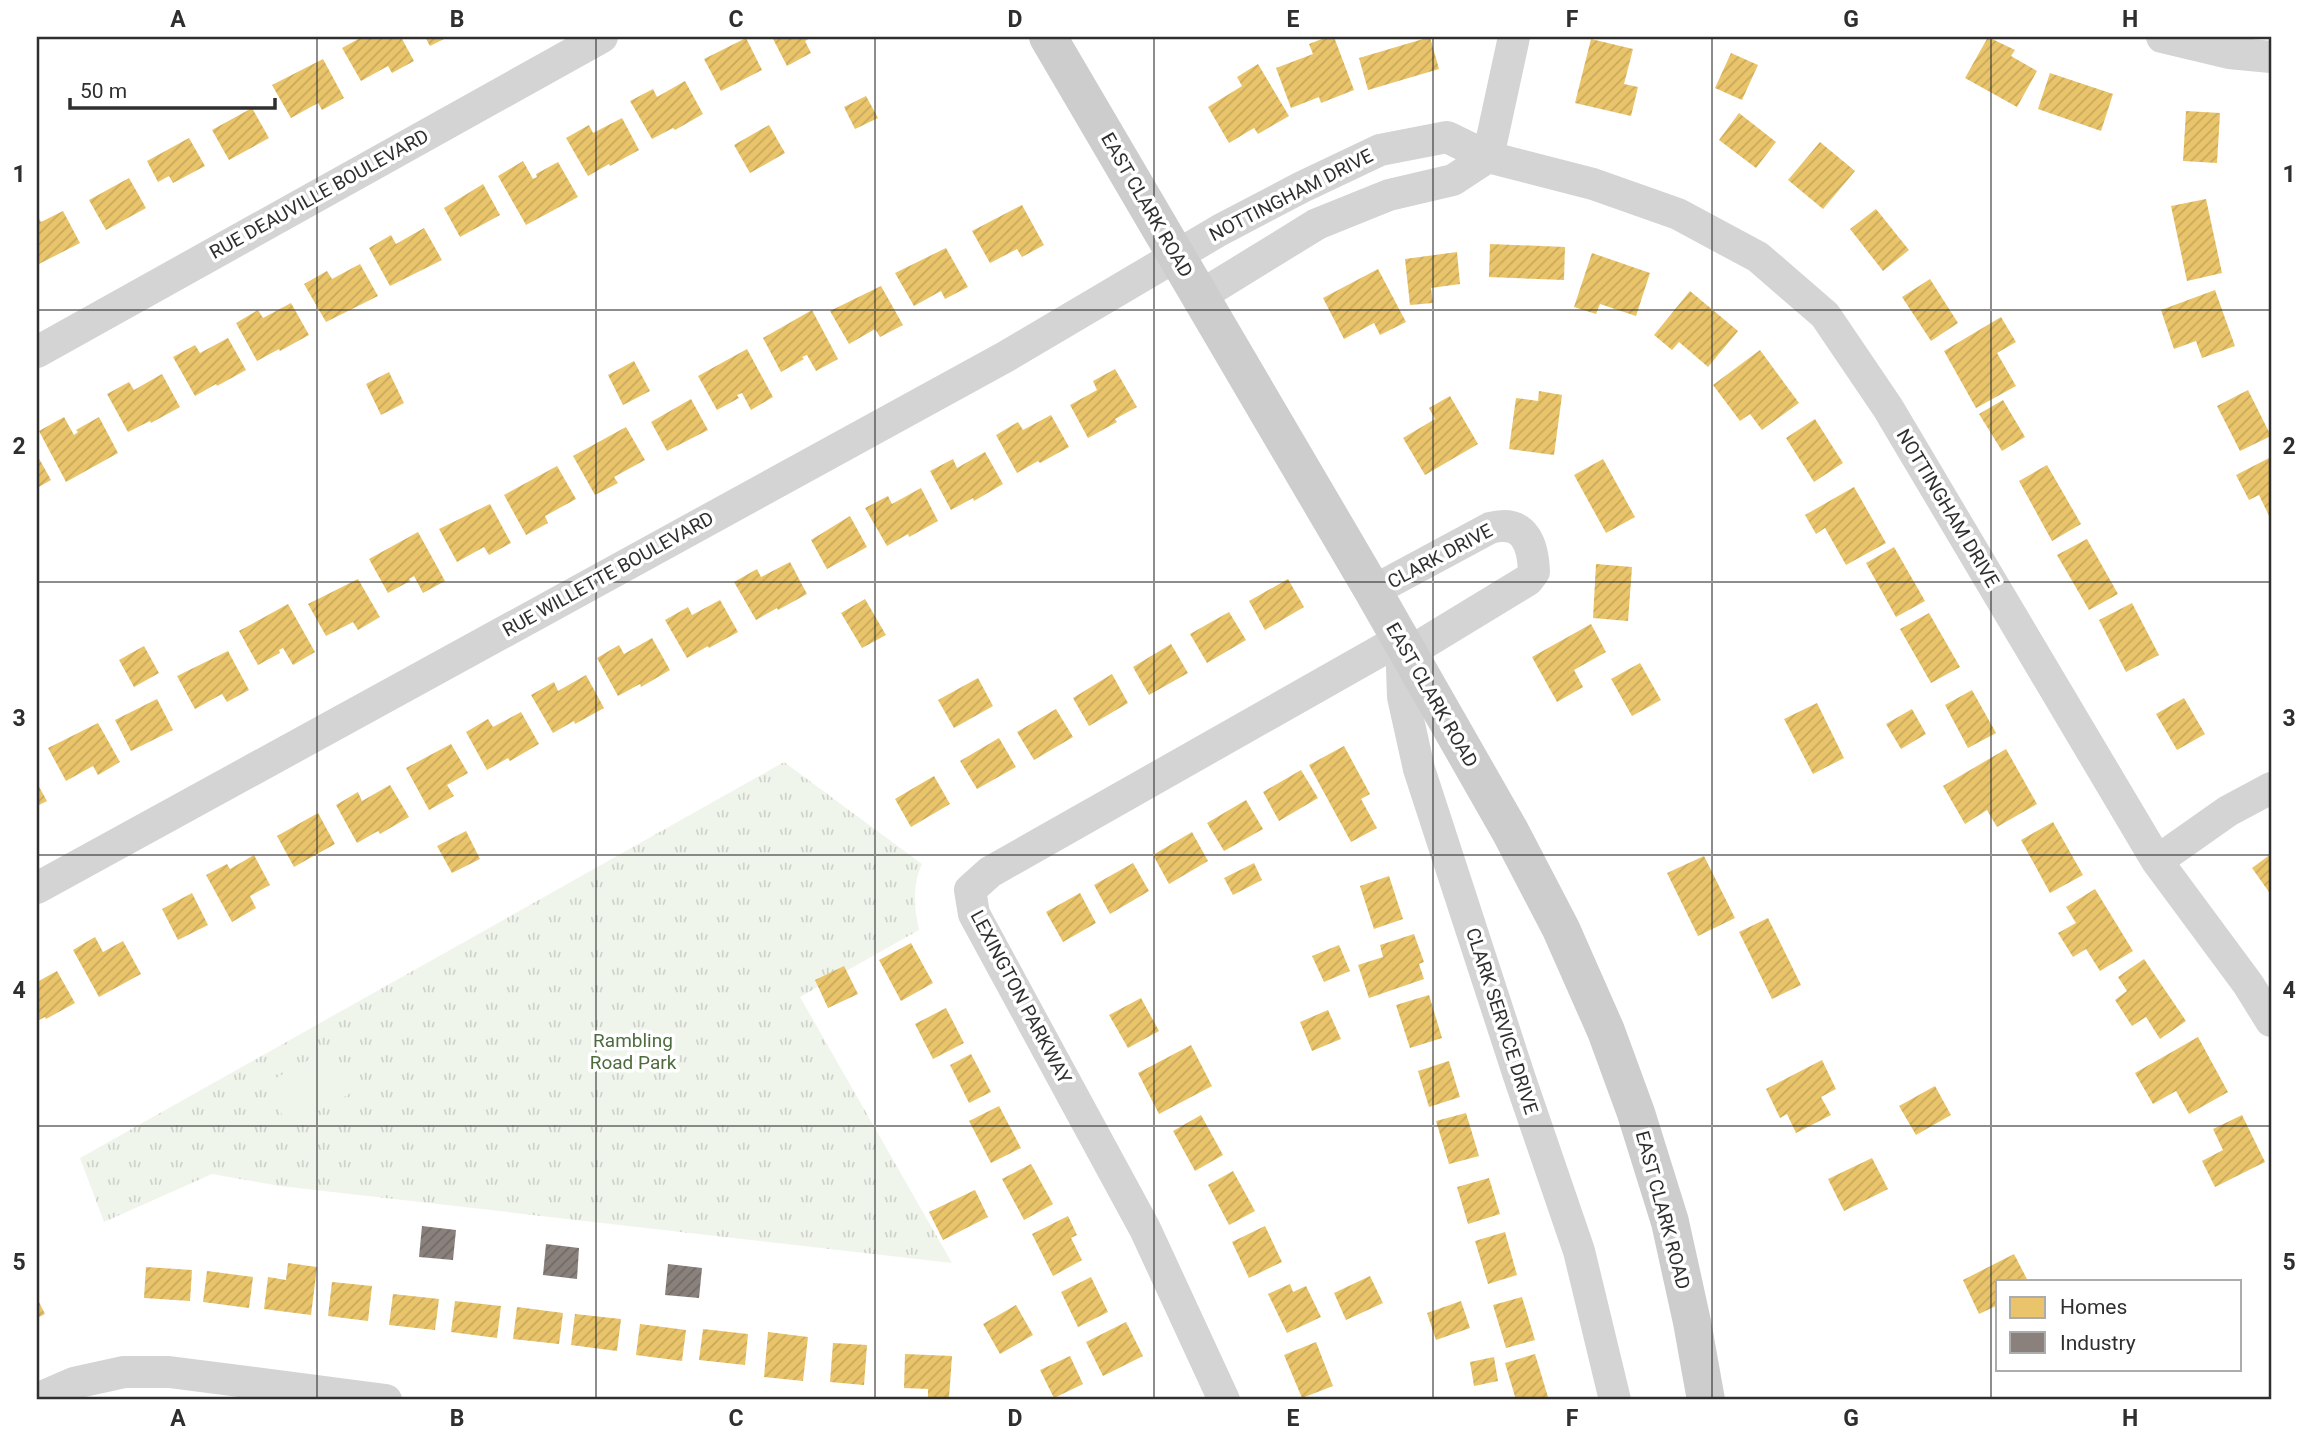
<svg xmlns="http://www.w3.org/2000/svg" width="2308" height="1437" font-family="Roboto,sans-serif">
	<defs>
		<pattern id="park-tufts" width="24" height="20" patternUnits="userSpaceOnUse" patternTransform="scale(1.75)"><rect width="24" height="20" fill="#f0f5ec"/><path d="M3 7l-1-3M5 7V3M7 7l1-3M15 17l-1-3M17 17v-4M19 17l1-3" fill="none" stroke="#ced2cb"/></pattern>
		<pattern id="homes-hatch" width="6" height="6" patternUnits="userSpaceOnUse" patternTransform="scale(1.75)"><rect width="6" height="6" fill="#e9c46a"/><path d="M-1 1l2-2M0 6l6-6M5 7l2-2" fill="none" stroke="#c8a95c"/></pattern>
		<pattern id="industry-hatch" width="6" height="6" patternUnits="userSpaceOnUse" patternTransform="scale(1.75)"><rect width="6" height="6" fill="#8a817c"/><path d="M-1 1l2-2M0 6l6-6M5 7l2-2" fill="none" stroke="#716a66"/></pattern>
	</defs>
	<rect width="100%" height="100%" fill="#fff"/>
	<path fill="url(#park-tufts)" d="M784,762L922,864C912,886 914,907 919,930L800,997L952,1263L280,1186L212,1174L104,1222L80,1158Z"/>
	<path fill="#f0f5ec" d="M329,1049L353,1092L289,1127L265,1084Z"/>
	<path fill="url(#homes-hatch)" d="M362,37H401L414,61L392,73L388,66L361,81L342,48Z
		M425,37H448L430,46Z
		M772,37H812L805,41L811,53L787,66Z
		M1327,37H1334L1354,90L1321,103L1319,97L1291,108L1276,68L1313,54L1309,44Z
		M1430,37L1439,69L1368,90L1359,58Z
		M1988,37L2015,50L2011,56L2037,71L2017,107L1965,78Z
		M746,38L762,70L721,91L704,59Z
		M1591,39L1633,49L1624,84L1638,87L1631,116L1575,103Z
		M1731,53L1758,65L1742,100L1715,88Z
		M323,59L344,98L322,110L318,103L291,118L272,85Z
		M1258,64L1289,116L1258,134L1254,128L1229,143L1208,107L1242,86L1237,77Z
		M2050,73L2113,94L2101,131L2038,109Z
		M685,81L703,114L675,130L673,128L652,139L630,101L653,89L657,97Z
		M866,96L878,118L855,129L844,107Z
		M252,108L269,138L229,160L212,130Z
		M2186,111L2220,113L2217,163L2183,161Z
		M1739,113L1776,142L1756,168L1719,140Z
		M622,118L639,150L610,166L609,164L588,176L566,138L589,125L593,133Z
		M769,125L785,153L750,173L734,145Z
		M189,138L205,166L173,183L169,176L158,182L147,161Z
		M1820,142L1855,171L1823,209L1788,180Z
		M523,161L533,179L537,177L536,174L558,162L578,197L526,225L498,176Z
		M129,178L146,208L106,230L89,200Z
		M483,184L500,215L460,237L444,208Z
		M2206,199L2222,273L2187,281L2171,206Z
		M1022,205L1044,245L1022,257L1017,249L990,263L972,231Z
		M1876,209L1909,250L1883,271L1850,229Z
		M63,211L80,243L37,265V215L41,222Z
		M424,228L442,260L390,286L369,248L391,235L396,244Z
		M1490,244L1565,247L1564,280L1489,277Z
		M946,248L968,287L945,299L941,291L914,306L895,273Z
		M1457,252L1460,284L1431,288L1433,303L1410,305L1405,259Z
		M1592,253L1650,273L1636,316L1600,304L1596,314L1574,307Z
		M360,264L378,296L326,322L304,284L327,271L332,279Z
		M1378,269L1406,322L1380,335L1374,323L1344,339L1323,298Z
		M1930,279L1958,323L1931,341L1902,297Z
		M881,286L903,325L880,337L875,329L849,344L830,311Z
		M2215,290L2235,346L2202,358L2196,341L2174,349L2161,310Z
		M1690,291L1738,331L1708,367L1679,342L1672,350L1654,335Z
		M291,303L309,335L280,351L279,349L257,361L236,323L258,310L263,318Z
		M812,310L838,359L816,371L807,355L802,357L804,359L781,372L763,338Z
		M2001,317L2016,342L1997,353L2016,386L1976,408L1944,351Z
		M228,338L246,370L217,386L216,384L195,396L173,357L195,345L200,353Z
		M747,349L773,397L751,410L742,393L737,395L739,398L717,410L698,376Z
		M1760,350L1799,403L1762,430L1750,414L1740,421L1713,385Z
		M634,361L650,391L623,405L608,375Z
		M1115,369L1137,407L1115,419L1117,422L1088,438L1070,405L1097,390L1093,381Z
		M389,372L404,403L381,415L366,384Z
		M162,374L180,407L151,423L150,421L128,432L107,394L129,382L134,390Z
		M2248,390L2271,436L2240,451L2217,406Z
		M1539,391L1562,395L1554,455L1509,449L1516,398L1538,401Z
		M1450,396L1478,444L1425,475L1403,438L1435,419L1429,408Z
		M691,399L708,430L667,451L651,422Z
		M2003,400L2025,437L2002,451L1979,414Z
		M1051,415L1069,447L1040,463L1038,461L1017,473L996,435L1018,422L1023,430Z
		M64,417L74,435L78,432L76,430L99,417L118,453L66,482L39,431Z
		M1815,419L1843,463L1814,482L1786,438Z
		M626,427L645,460L614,477L618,483L595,495L573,456Z
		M985,452L1003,484L974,501L973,498L951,510L930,471L953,459L957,468Z
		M37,455L51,480L37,488Z
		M2271,457V520L2259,495L2249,500L2236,475Z
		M1603,459L1635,517L1606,533L1574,475Z
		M2047,465L2081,524L2052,541L2019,481Z
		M557,466L576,499L545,516L548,523L526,535L504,495Z
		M1854,487L1886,543L1846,565L1825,528L1816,534L1805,515Z
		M921,488L938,521L909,537L908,534L887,546L865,508L888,496L892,504Z
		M490,504L511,543L489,555L484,547L457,562L439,529Z
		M850,516L867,547L827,569L811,540Z
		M418,532L445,581L423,593L414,576L409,579L410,581L388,593L369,559Z
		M2087,539L2118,594L2089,610L2057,555Z
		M1894,547L1925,601L1896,617L1866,563Z
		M790,562L807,594L778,610L777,608L756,620L734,582L757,569L761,577Z
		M1596,564L1632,567L1628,621L1593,618Z
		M358,579L380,617L358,630L353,622L326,636L308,604Z
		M1288,579L1304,607L1265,630L1249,601Z
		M865,599L886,635L862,648L841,613Z
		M720,600L738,632L709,648L708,646L687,658L665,620L688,607L692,615Z
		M2132,603L2159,655L2126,672L2099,620Z
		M288,604L315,652L293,665L283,648L279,650L280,653L258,665L239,631Z
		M1229,612L1246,640L1207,663L1190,634Z
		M1929,613L1960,667L1931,683L1900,629Z
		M1591,624L1606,652L1574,670L1583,687L1557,702L1532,657Z
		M652,638L670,670L641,687L640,684L618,696L597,658L619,645L624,654Z
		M1171,644L1188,673L1149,695L1133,667Z
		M144,646L159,673L134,687L119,660Z
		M228,651L249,690L227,702L222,694L195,709L177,676Z
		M1640,663L1661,700L1632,716L1611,679Z
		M1112,674L1128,703L1089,726L1073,698Z
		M586,675L604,708L575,724L574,721L553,733L531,695L554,682L558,691Z
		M978,678L993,706L954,728L938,700Z
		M1972,690L1996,733L1968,748L1945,705Z
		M2184,698L2205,734L2177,750L2156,714Z
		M157,699L173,730L131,751L115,720Z
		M1817,703L1844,758L1813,774L1784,719Z
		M1056,709L1073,737L1034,760L1017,732Z
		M1912,709L1926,734L1901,749L1886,724Z
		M521,712L539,744L510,761L508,758L487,770L466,732L488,719L493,727Z
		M98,723L120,762L98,775L93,766L66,781L48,748Z
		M999,738L1016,767L977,789L960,761Z
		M451,744L468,773L447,785L454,796L429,810L406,768Z
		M1344,746L1370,794L1361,799L1377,828L1351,842L1309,765Z
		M2006,749L2037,804L1997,827L1987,810L1965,824L1943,786Z
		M1301,770L1318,798L1279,821L1263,792Z
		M934,776L950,804L911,827L895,799Z
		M37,783L47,801L37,806Z
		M390,785L409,817L380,834L378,831L357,843L336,805L358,792L362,801Z
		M1246,800L1263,829L1224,851L1207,823Z
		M318,813L335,844L294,867L277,836Z
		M2053,822L2083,875L2050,893L2021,840Z
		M466,831L480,859L452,873L437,846Z
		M1192,832L1208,861L1169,884L1153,855Z
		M2271,854V895L2252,868Z
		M254,855L270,885L250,896L256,908L232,922L206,875L227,864L230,869Z
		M1704,856L1735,918L1698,936L1667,873Z
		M1133,863L1149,891L1110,914L1094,885Z
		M1254,863L1262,880L1233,895L1224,878Z
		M1389,876L1403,919L1374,929L1360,886Z
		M2095,889L2133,951L2100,971L2086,949L2073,957L2058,933L2076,923L2066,907Z
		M192,893L208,925L178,940L162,909Z
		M1080,893L1096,923L1063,942L1046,912Z
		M1768,918L1801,985L1772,999L1739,932Z
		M1414,934L1424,962L1419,964L1424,979L1369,998L1358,965L1383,957L1380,945Z
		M95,937L103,952L123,941L141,974L99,997L73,950Z
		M911,943L933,983L901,1001L879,960Z
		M1339,945L1350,971L1324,982L1312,956Z
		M2144,959L2186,1021L2160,1039L2146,1017L2132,1026L2115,1000L2127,991L2118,977Z
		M844,966L858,994L828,1008L815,980Z
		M57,971L75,1003L46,1019L45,1017L37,1021V982Z
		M1429,995L1442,1038L1410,1048L1396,1005Z
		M1141,998L1159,1031L1128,1048L1109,1015Z
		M946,1008L964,1043L933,1059L915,1024Z
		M1328,1010L1341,1039L1312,1051L1300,1022Z
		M2198,1037L2228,1092L2189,1114L2176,1091L2153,1104L2135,1073Z
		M1191,1045L1212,1086L1159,1114L1138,1073Z
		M971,1054L991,1092L969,1103L950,1065Z
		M1822,1060L1836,1089L1821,1097L1831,1115L1796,1133L1787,1114L1780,1118L1766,1089Z
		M1449,1061L1460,1097L1429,1107L1418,1071Z
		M1935,1086L1951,1115L1916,1135L1899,1106Z
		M999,1106L1021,1148L991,1163L969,1121Z
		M1466,1113L1479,1156L1449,1164L1436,1121Z
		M1201,1115L1223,1155L1195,1171L1173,1131Z
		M2242,1115L2265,1162L2215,1187L2202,1161L2223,1150L2213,1129Z
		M1872,1158L1888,1189L1844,1211L1828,1179Z
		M1031,1164L1053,1204L1024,1220L1002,1179Z
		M1233,1171L1255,1211L1229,1225L1208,1185Z
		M1489,1178L1500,1214L1468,1224L1457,1187Z
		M975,1190L988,1217L943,1240L929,1212Z
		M1068,1216L1077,1235L1071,1238L1082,1260L1053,1276L1032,1234Z
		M1265,1226L1282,1262L1249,1278L1232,1242Z
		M1505,1232L1517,1275L1488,1284L1475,1241Z
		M2014,1254L2028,1281H1998V1305L1979,1314L1963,1280Z
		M288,1263L317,1267L311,1315L264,1309L268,1277L286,1280Z
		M146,1267L192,1270L190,1301L144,1298Z
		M207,1271L253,1277L249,1308L203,1302Z
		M1370,1276L1383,1303L1346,1320L1334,1293Z
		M1091,1277L1108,1312L1078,1327L1061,1292Z
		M332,1282L372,1286L368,1321L328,1316Z
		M1290,1284L1293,1292L1306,1286L1321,1317L1287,1333L1268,1294Z
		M393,1294L439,1299L435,1330L389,1325Z
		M1522,1297L1535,1340L1506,1348L1493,1305Z
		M37,1298L45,1314L37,1318Z
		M455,1301L501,1306L497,1338L451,1332Z
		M1461,1301L1470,1328L1436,1340L1427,1313Z
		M1016,1305L1033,1335L1000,1354L983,1324Z
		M517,1307L563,1313L559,1344L513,1339Z
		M575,1314L621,1319L617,1351L571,1345Z
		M1126,1322L1143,1356L1103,1376L1086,1342Z
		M640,1324L686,1330L682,1361L636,1355Z
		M703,1329L748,1334L745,1365L699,1360Z
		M768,1332L808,1337L803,1381L764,1377Z
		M1316,1342L1333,1386L1302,1398L1284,1355Z
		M833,1343L867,1345L864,1385L830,1382Z
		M905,1354L952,1356L949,1398L928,1397V1389L904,1388Z
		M1535,1354L1548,1397L1537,1400H1516L1505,1363Z
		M1070,1356L1083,1384L1054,1398L1040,1370Z
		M1494,1357L1498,1381L1474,1386L1470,1362Z"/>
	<path fill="url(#industry-hatch)" d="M422,1226L456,1230L453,1260L419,1257Z
		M546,1244L579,1248L577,1279L543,1275Z
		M668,1264L702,1268L699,1298L665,1295Z"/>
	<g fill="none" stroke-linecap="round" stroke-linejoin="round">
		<path stroke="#d4d4d4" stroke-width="32" d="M2162,37L2229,53L2271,57
			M1488,157L1514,37
			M1200,296L1317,224L1389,195L1453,180L1488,157
			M37,352L602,37
			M1373,591L1490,528C1524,519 1533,543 1534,572L1528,580L1408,653
			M2157,861L2228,811L2271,788
			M37,888L1005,357L1220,230L1302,187L1380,150L1447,137L1488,157L1593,184L1678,214L1758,257L1825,315L1888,408L2157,861L2248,984L2271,1021
			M37,1399L74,1383L124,1372H169L386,1400
			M1224,1400L1145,1229L974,914L970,890L990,872L1401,639L1403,697L1419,769L1520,1079L1579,1251L1615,1400"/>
		<path stroke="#cdcdcd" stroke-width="38" d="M1048,37L1373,591L1510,831L1561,929L1606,1031L1636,1113L1670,1222L1692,1322L1706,1400"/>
	</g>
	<path fill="none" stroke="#2f2f2f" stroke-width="2" stroke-opacity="0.55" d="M317,37V1400M596,37V1400M875,37V1400M1154,37V1400M1433,37V1400M1712,37V1400M1991,37V1400M37,310H2271M37,582H2271M37,855H2271M37,1126H2271"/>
	<g text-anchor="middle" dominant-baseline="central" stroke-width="7" stroke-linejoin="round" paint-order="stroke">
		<g font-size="19" fill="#2f2f2f" stroke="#fff">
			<text transform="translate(319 194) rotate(-29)">RUE DEAUVILLE BOULEVARD</text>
			<text transform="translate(1291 195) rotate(-27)">NOTTINGHAM DRIVE</text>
			<text transform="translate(1147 205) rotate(60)">EAST CLARK ROAD</text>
			<text transform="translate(1948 508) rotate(59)">NOTTINGHAM DRIVE</text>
			<text transform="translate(1440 556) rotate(-28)">CLARK DRIVE</text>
			<text transform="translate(608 574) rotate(-29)">RUE WILLETTE BOULEVARD</text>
			<text transform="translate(1432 695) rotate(60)">EAST CLARK ROAD</text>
			<text transform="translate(1021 997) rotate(62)">LEXINGTON PARKWAY</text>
			<text transform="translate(1502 1021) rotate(72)">CLARK SERVICE DRIVE</text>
			<text transform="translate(1663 1210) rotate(75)">EAST CLARK ROAD</text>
		</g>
		<g font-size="19" fill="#4d6b3d" stroke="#fff">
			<text x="633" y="1040">Rambling<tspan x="633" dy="22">Road Park</tspan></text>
		</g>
	</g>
	<rect width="2308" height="1437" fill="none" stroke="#ffffff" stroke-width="77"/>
	<rect x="1996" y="1280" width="245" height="91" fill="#ffffff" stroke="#acacac" stroke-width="2"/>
	<rect x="2010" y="1297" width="35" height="21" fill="#e9c46a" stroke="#acacac" stroke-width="2"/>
	<text x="2060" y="1314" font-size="21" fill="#2f2f2f">Homes</text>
	<rect x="2010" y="1332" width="35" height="21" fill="#8a817c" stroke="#acacac" stroke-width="2"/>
	<text x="2060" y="1350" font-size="21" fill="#2f2f2f">Industry</text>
	<path d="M70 98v10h205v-10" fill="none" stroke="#2f2f2f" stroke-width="3.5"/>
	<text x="80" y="98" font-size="21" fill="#2f2f2f" stroke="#ffffff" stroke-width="5" paint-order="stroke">50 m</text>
	<rect x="38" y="38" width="2232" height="1360" fill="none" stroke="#2f2f2f" stroke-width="2.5"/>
	<g font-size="23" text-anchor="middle" font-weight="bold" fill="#2f2f2f">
		<text x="178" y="27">A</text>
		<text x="457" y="27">B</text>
		<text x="736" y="27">C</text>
		<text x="1015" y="27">D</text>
		<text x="1293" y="27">E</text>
		<text x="1572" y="27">F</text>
		<text x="1851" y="27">G</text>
		<text x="2130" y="27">H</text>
		<text x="19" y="182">1</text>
		<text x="2289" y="182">1</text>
		<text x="19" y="454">2</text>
		<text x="2289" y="454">2</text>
		<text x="19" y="726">3</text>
		<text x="2289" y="726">3</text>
		<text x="19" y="998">4</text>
		<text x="2289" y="998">4</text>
		<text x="19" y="1270">5</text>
		<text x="2289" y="1270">5</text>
		<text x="178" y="1426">A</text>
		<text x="457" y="1426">B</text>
		<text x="736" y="1426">C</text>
		<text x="1015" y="1426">D</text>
		<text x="1293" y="1426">E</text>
		<text x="1572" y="1426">F</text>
		<text x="1851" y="1426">G</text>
		<text x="2130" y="1426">H</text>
	</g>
</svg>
